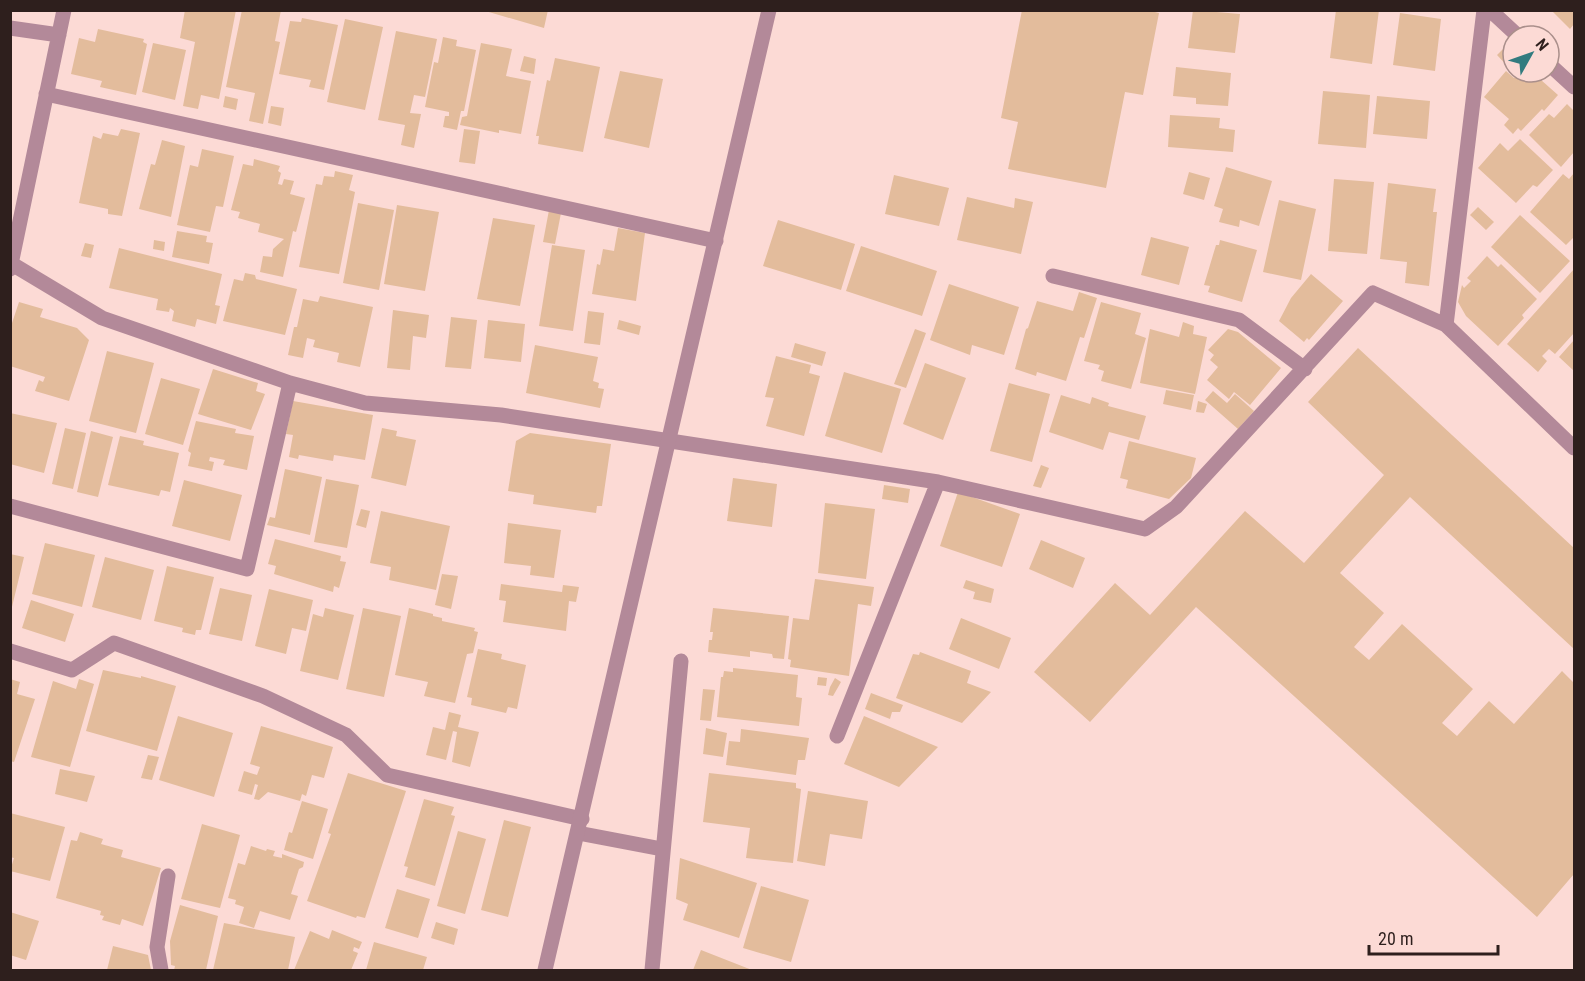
<svg xmlns="http://www.w3.org/2000/svg" width="1585" height="981" font-family="'Roboto Condensed',sans-serif">
	<rect width="100%" height="100%" fill="#fcdad5"/>
	<path fill="#e3bc9c" d="M185,10H236L219,99L201,95L198,109L183,106L195,42L180,38Z
		M242,10H281L275,41L280,42L263,124L249,121L255,93L226,87Z
		M482,10H548L544,28Z
		M1022,10H1147L1159,13L1143,95L1125,92L1106,188L1008,169L1018,122L1001,118Z
		M1193,10L1240,14L1235,53L1188,48Z
		M1336,10H1379L1372,64L1330,58Z
		M1551,10H1574V24L1570,29Z
		M1400,13L1441,19L1435,71L1393,65Z
		M302,18L338,25L324,90L309,87L311,80L279,74L290,21L301,22Z
		M345,19L383,27L365,110L327,102Z
		M98,29L144,39L143,42L147,44L136,95L100,87L102,81L71,74L79,38L95,42Z
		M396,31L437,39L425,97L414,95L410,113L421,114L414,148L401,145L405,125L378,120Z
		M443,37L457,40L456,46L476,50L464,111H461L457,130L443,127L445,116H449V112L425,107L434,62L438,63Z
		M153,43L186,50L175,100L142,92Z
		M481,43L512,49L506,76L531,81L521,134L499,130V133L460,125L462,117L467,116Z
		M1506,46L1513,52V65L1510,69L1497,55Z
		M524,56L536,59L534,74L520,71Z
		M555,58L600,67L583,152L538,144L539,136H536L547,80L550,81Z
		M1176,67L1231,73L1228,106L1196,104V98L1173,96Z
		M620,71L663,79L649,148L604,138Z
		M1506,71L1514,78L1520,72H1532L1558,95L1544,111L1542,109L1521,131L1518,128L1513,134L1504,125L1509,119L1484,97Z
		M1323,91L1370,95L1366,148L1318,144Z
		M225,96L238,99L236,110L223,107Z
		M1377,96L1430,101L1427,139L1373,134Z
		M1567,104L1574,111V152L1561,167L1529,135L1549,114L1554,118Z
		M271,106L284,108L281,126L268,123Z
		M1170,115L1220,118L1219,128L1235,130L1233,152L1168,147Z
		M121,129L140,133L122,216L108,214V209L79,203L93,136L101,139L103,133L118,136Z
		M464,129L480,131L475,164L459,162Z
		M1520,139L1553,170L1537,187L1533,185L1516,203L1478,168L1500,143L1508,151Z
		M162,140L185,146L171,217L139,209L151,164L155,165Z
		M202,149L234,156L223,207L216,206L210,232L177,225L190,165L198,167Z
		M254,159L280,166L278,171L281,173L278,184L282,185L284,179L294,181L290,194L305,198L296,232L293,231L283,277L260,272L263,256L272,257L273,249L284,239L258,232L260,224L238,218L240,212L231,210L243,164L253,166Z
		M1226,167L1272,181L1259,226L1240,220L1239,227L1219,222L1223,209L1214,206Z
		M335,171L353,175L349,190L355,192L339,274L299,267L316,184L322,185L324,176L334,177Z
		M1189,172L1210,178L1204,200L1183,194Z
		M1574,173V237L1566,245L1530,212L1563,174L1569,179Z
		M894,175L949,188L939,226L885,214Z
		M1334,179L1374,182L1367,254L1328,251Z
		M1388,183L1436,189L1433,212H1437L1429,286L1405,283L1407,262L1380,259Z
		M967,197L1014,208L1015,198L1033,202L1021,254L957,240Z
		M1279,200L1316,209L1301,280L1263,272Z
		M358,203L394,210L379,290L343,283Z
		M397,205L439,212L425,291L384,284Z
		M1478,207L1494,222L1486,230L1470,215Z
		M549,210L561,213L555,244L543,242Z
		M1520,215L1570,261L1540,293L1491,247Z
		M493,218L535,225L520,306L477,299Z
		M778,220L855,244L841,290L763,266Z
		M618,228L645,233L636,301L592,294L597,264L600,265L603,249L614,251Z
		M177,231L207,236L206,242L213,243L209,264L172,257Z
		M1151,237L1189,247L1179,285L1141,275Z
		M154,240L165,242L164,251L153,249Z
		M1220,240L1257,250L1242,302L1208,292L1210,286L1204,285L1216,245H1219Z
		M85,243L94,245L91,258L81,256Z
		M552,245L585,250L573,331L539,326Z
		M861,246L937,271L922,316L846,291Z
		M119,248L222,274L215,305L220,306L216,324L197,319L195,327L172,321L174,311L170,308L169,312L156,310L158,299L109,288Z
		M1487,256L1498,267L1501,264L1537,299L1522,315L1524,318L1498,346L1466,316L1458,302L1462,285L1464,288L1471,281L1467,278Z
		M1574,269V333L1555,354L1549,349L1542,356L1547,361L1538,372L1507,344Z
		M245,273L255,275L256,279L297,289L285,335L223,321L234,279L243,281Z
		M1311,274L1343,301L1309,340L1307,338L1304,342L1279,321L1291,298Z
		M949,284L1019,307L1004,355L972,345L970,355L930,340Z
		M1079,292L1097,298L1084,338L1080,337L1066,381L1037,372L1036,376L1015,369L1026,329L1028,328L1037,301L1073,311Z
		M320,296L373,307L360,367L337,362L339,353L313,347L315,340L307,338L303,358L288,355L294,327H297L303,299L318,302Z
		M19,302L43,309L40,317L77,328L89,340L69,401L35,391L39,380L43,382L45,377L10,366V329Z
		M1101,302L1141,313L1135,334L1146,338L1131,389L1101,381L1104,371L1098,369L1100,365L1084,361Z
		M393,310L429,315L426,338L413,336L410,370L387,368Z
		M588,311L604,313L600,345L584,343Z
		M451,317L477,320L471,369L445,367Z
		M488,320L525,324L521,362L484,358Z
		M619,320L641,326L639,335L617,329Z
		M1183,322L1194,326L1193,334L1207,337L1195,394L1140,383L1150,329L1179,337Z
		M915,329L926,333L906,388L894,384Z
		M1228,329L1238,332L1281,368L1250,405L1234,392L1229,399L1207,380L1218,367L1210,360L1214,355L1208,350Z
		M1574,340V371L1559,357Z
		M795,343L826,352L822,366L791,357Z
		M535,345L598,357L593,381L599,383L598,388L604,389L600,408L526,393Z
		M1358,348L1574,548V649L1410,497L1340,573L1384,613L1354,647L1369,660L1402,624L1473,689L1442,723L1457,736L1489,701L1514,724L1562,671L1574,683V874L1537,917L1196,607L1090,722L1034,672L1115,583L1150,615L1245,511L1304,563L1384,475L1308,402Z
		M107,351L154,363L136,433L89,421Z
		M776,356L811,365L809,373L820,376L804,436L766,426L774,398L765,397Z
		M925,363L966,378L943,440L903,424Z
		M213,369L258,383L256,391L265,394L251,430L198,414Z
		M844,372L901,389L882,453L825,436Z
		M161,378L200,389L183,445L145,434Z
		M1009,383L1050,394L1032,462L990,451Z
		M1166,390L1194,395L1191,410L1163,404Z
		M1213,391L1227,403L1235,394L1254,411L1238,429L1205,400Z
		M1061,395L1090,404L1092,397L1109,403L1108,406L1146,416L1139,440L1109,432L1103,450L1049,432Z
		M293,401L373,415L365,460L334,455L333,461L299,455L298,459L289,457L293,435L286,434Z
		M1198,401L1207,404L1204,413L1196,412Z
		M10,413L57,423L44,473L10,464Z
		M196,421L236,429L235,433L254,436L247,470L223,465L225,460L210,457L209,461L214,462L212,471L188,466L191,453L188,451Z
		M65,428L86,433L73,489L52,484Z
		M382,428L397,431L396,436L416,440L406,486L371,478Z
		M91,431L113,437L98,497L77,492Z
		M530,433L611,444L602,506H597L596,513L533,504L534,495L508,491L516,441Z
		M120,436L144,441L143,445L179,453L170,492L161,490L159,496L108,485Z
		M1129,441L1196,458L1191,478L1169,499L1126,488L1128,480L1120,478Z
		M1041,465L1049,468L1041,488L1033,486Z
		M285,469L322,477L310,535L267,525L270,517L275,518Z
		M733,478L777,484L772,527L727,521Z
		M326,479L359,485L347,548L314,542Z
		M184,480L242,495L230,541L172,526Z
		M884,485L910,489L908,503L882,499Z
		M958,492L1020,514L1002,567L940,546Z
		M825,503L875,509L866,579L818,573Z
		M361,509L370,511L366,528L356,525Z
		M381,511L450,526L436,590L389,580L391,567L370,563Z
		M508,523L561,530L554,578L530,575L531,566L504,563Z
		M275,539L341,556L340,561L346,562L339,588L334,586L333,592L274,574L276,566L268,564Z
		M1041,540L1085,558L1073,588L1029,569Z
		M45,543L95,555L82,607L32,594Z
		M10,554L24,557L11,611H10Z
		M105,557L154,570L141,620L92,607Z
		M167,566L214,577L201,630H196L195,635L182,632L183,628L154,621Z
		M442,574L458,576L451,609L435,605Z
		M815,579L874,587L871,606L858,604L849,676L790,667L791,660L788,659L793,618L809,620Z
		M966,580L994,589L991,603L973,599L975,592L963,588Z
		M501,584L562,592L563,585L579,587L576,602L569,601L566,631L503,622L506,601L499,600Z
		M220,588L252,595L242,641L209,634Z
		M269,589L313,600L306,631L292,628L286,654L255,646Z
		M31,600L74,614L65,642L22,628Z
		M325,608L354,615L338,680L300,671L313,614L323,617Z
		M363,608L401,616L384,697L346,689Z
		M409,608L433,614V616L442,618V621L475,628L474,631L478,632L473,653L467,654L455,703L424,696L428,682L395,675Z
		M713,608L789,616L784,659L773,658L772,654L750,651V657L708,652L709,640H712L713,632H710Z
		M961,618L1011,638L999,669L949,649Z
		M478,649L502,654L501,659L526,665L517,709L508,707L506,713L471,705L472,698L467,697Z
		M920,652L971,671L967,683L991,692L962,723L896,698L913,654L919,655Z
		M733,668L798,675L796,697L802,698L799,726L717,717L721,677H723L724,671L733,672Z
		M103,670L141,678V676L176,686L157,751L86,731Z
		M818,677L827,678L826,686L817,685Z
		M835,678L841,682L833,696L828,695L830,687Z
		M10,679L20,682L17,694L35,699L14,762L10,761Z
		M79,679L94,684L70,767L31,757L53,681L76,689Z
		M703,689L715,690L711,721L700,720Z
		M871,693L903,705L900,712H892L890,719L865,709Z
		M449,712L461,715L458,727L479,732L470,767L452,762L457,732L453,731L446,760L426,755L433,727L445,730Z
		M178,716L233,733L214,797L159,780Z
		M864,716L938,747L899,787L844,764Z
		M261,726L333,747L324,778L312,775L306,796L302,794L300,801L268,792L259,800L254,799L258,785L255,784L252,795L238,791L244,771L257,775L260,767L250,764Z
		M706,728L727,733L723,757L703,754Z
		M741,729L809,738L805,760H798L796,775L726,765L729,741L740,742Z
		M148,755L159,757L152,780L141,778Z
		M60,769L95,776L87,802L55,794Z
		M348,773L406,791L365,918L357,916L356,918L307,901L331,834L328,833Z
		M709,773L796,783V788L801,789L793,863L746,858L750,828L703,822Z
		M808,791L868,801L862,839L830,834L825,866L797,861Z
		M424,799L454,807L451,815L455,816L435,886L405,877L408,867L404,866Z
		M302,801L328,809L313,859L284,850L289,832L292,833Z
		M10,813L65,827L50,881L10,871L14,858L10,857Z
		M504,820L531,827L508,917L481,910Z
		M202,824L240,835L220,908L181,899Z
		M458,831L486,839L465,914L437,906Z
		M80,832L103,839L101,844L123,850L121,857L161,868L143,926L122,919L120,925L102,920L104,916L100,915L101,911L56,898L71,840L77,841Z
		M251,846L266,851L267,849L275,851L273,856L282,858V854L304,862L303,867L299,869L291,894L298,896L290,920L260,911L254,928L239,923L244,907L235,904L236,900L228,898L238,863L245,865Z
		M680,858L757,883L739,938L683,920L688,904L676,899Z
		M761,886L809,900L791,962L743,948Z
		M397,889L430,899L418,938L385,928Z
		M180,905L218,916L206,970H174L175,966L171,965L170,941Z
		M10,912L39,921L26,960L10,955Z
		M436,922L458,929L454,945L431,938Z
		M224,923L295,937L288,970H213Z
		M332,930L362,942L359,949L354,947L353,951L358,953L351,970H294L310,931L329,939Z
		M374,942L427,957L423,970H366Z
		M113,946L148,955L151,970H107Z
		M701,950L752,970H693Z"/>
	<g fill="none" stroke-linecap="round" stroke-linejoin="round">
		<path stroke="#b38999" stroke-width="15" d="M1484,10L1446,325L1574,448
			M1490,10L1518,36
			M10,28L59,35
			M1549,64L1574,87
			M46,94L716,241
			M12,264L102,318L290,383L365,403L501,415L938,482L837,736
			M10,269L64,10
			M1053,276L1239,320L1305,369
			M938,482L1145,529L1176,507L1373,293L1446,325
			M10,506L247,569L290,383
			M10,651L72,670L114,643L263,696L346,735L387,775L582,819
			M578,833L662,849
			M161,970L157,947L168,876
			M652,970L681,661"/>
		<path stroke="#b38999" stroke-width="15" d="M545,970L769,10"/>
	</g>
	<rect width="1585" height="981" fill="none" stroke="#2e1f1d" stroke-width="24"/>
	<g transform="translate(1531 54) rotate(50)"><circle r="28" fill="#fcdad5" stroke="#aa8f8b" stroke-width="1.5"/>
	<path d="M0-4.5L10 22L0 15L-10 22Z" fill="#327b7f"/>
	<text y="-9" font-size="16" font-weight="bold" text-anchor="middle" fill="#2e1f1d">N</text>
	</g>
	<path d="M1369 945v9h129v-9" fill="none" stroke="#2e1f1d" stroke-width="3"/>
	<text x="1378" y="945" font-size="18" fill="#2e1f1d" stroke="#fcdad5" stroke-width="4.5" paint-order="stroke">20 m</text>
</svg>
